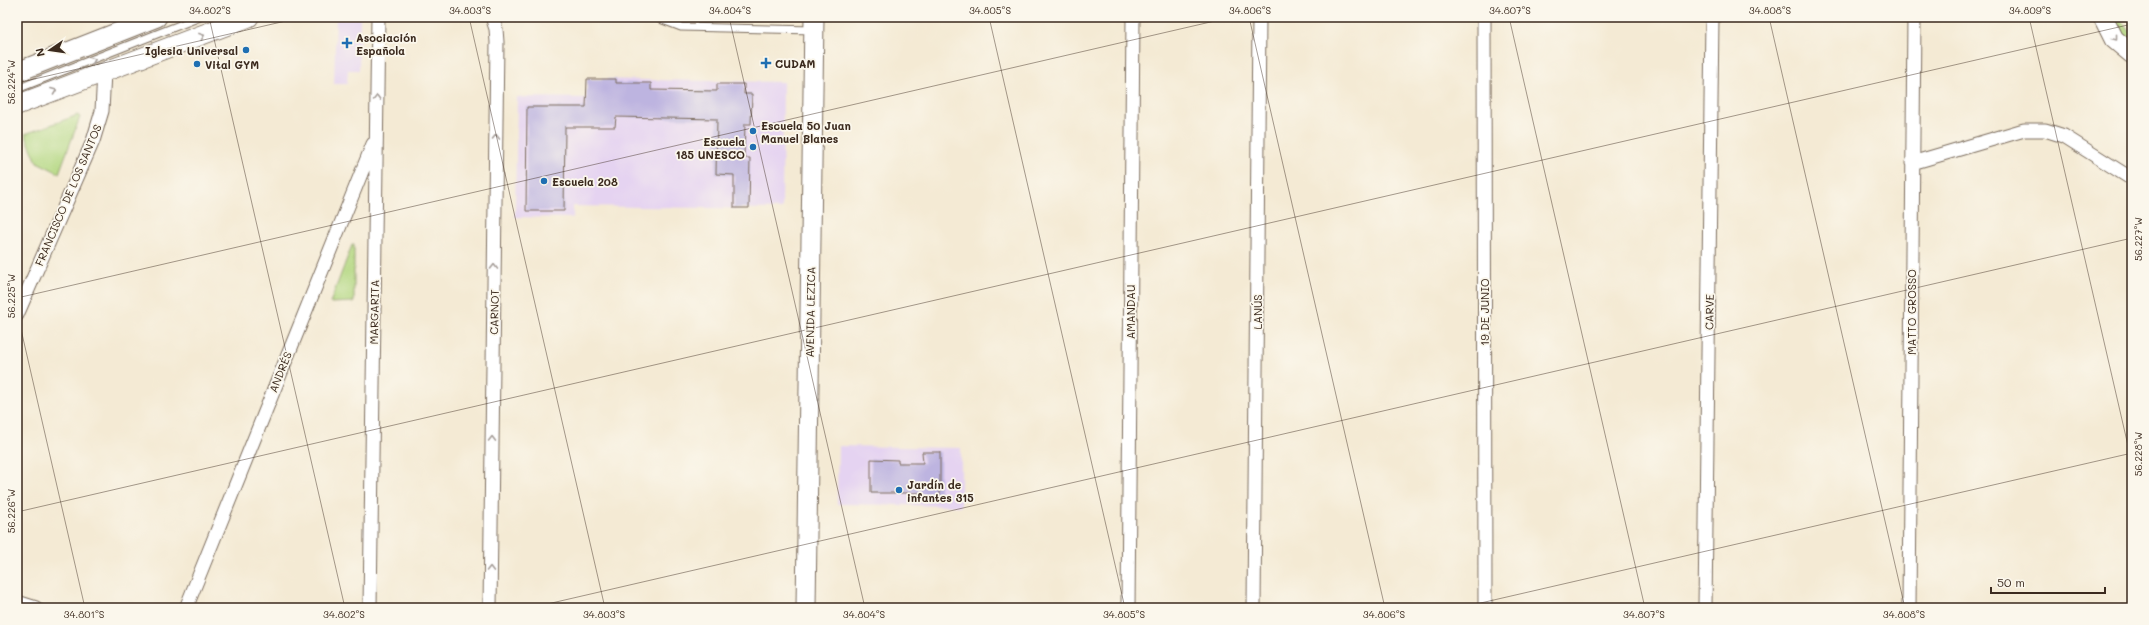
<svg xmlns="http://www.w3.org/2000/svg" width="2149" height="625" font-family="Mali,sans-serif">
	<rect width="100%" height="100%" fill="#fbf7ec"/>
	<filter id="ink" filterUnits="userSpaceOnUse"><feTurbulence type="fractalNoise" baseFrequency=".025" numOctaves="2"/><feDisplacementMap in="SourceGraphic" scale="8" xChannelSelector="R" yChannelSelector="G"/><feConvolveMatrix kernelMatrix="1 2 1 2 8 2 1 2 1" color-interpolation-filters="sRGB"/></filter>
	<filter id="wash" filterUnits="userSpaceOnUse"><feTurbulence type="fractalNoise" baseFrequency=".012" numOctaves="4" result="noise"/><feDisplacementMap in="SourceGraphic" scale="16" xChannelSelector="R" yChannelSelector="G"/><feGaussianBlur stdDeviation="0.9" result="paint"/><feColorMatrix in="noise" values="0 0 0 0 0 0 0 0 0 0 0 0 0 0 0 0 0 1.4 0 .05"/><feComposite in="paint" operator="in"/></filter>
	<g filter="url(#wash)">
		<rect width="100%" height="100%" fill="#f4ead4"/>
		<path fill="#e5d3f1" d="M336,17H360L359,70H348L347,84H334Z
			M587,79L783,82L782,209L573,206V218L515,217L517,97L586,98Z
			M838,446L961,448V506L837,504Z"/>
		<path fill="#b2d780" stroke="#76804f" d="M2110,17H2118L2132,34V48L2125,42Z
			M78,115L80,117L59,173L37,162L25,134Z
			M352,245H354V302L330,303Z"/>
		<g id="blocks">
			<path fill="#bdb4e0" d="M587,79H616V83H651V90L717,91V84H744V94H752L751,124H745L744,158H750L749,208H734V175L716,174L717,119L616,117L615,127H565L564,211H526L527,107H586Z
				M922,452H940V500H923V493H871V459L898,460V463H923Z"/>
		</g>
	</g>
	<g filter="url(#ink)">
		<use href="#blocks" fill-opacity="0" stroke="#7c6d5e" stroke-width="1"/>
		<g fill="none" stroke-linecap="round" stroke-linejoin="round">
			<g stroke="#7c6d5e" stroke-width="9">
				<path id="lane" d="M660,19L681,27L814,30
					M17,89L200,17"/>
			</g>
			<g stroke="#7c6d5e" stroke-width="15">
				<path id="street" d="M1484,17L1485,608
					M1912,163L2024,130H2045L2064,136L2132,179
					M17,315L93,141L102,111L104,72
					M17,602L36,608
					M186,608L373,144
					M370,608L378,17
					M490,608L497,42L496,29L492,17
					M1128,608L1133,17
					M1254,608L1259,17
					M1705,608L1712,17
					M1909,608L1914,17"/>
			</g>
			<g stroke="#7c6d5e" stroke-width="21">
				<path id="secondary" d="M2103,17L2114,39L2132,54
					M17,72L157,17
					M17,105L249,17
					M806,608L814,17"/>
			</g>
			<use href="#lane" stroke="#fff" stroke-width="7"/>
			<use href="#street" stroke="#fff" stroke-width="13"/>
			<use href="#secondary" stroke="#fff" stroke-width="19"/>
		</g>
		<defs><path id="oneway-chevron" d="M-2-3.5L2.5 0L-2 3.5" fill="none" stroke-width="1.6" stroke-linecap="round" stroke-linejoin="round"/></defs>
		<g stroke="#a79f9a">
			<use href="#oneway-chevron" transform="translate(202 36) rotate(-20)"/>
			<use href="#oneway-chevron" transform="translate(2115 38) rotate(52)"/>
			<use href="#oneway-chevron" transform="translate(93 60) rotate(-21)"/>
			<use href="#oneway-chevron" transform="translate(54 91) rotate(-21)"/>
			<use href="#oneway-chevron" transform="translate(377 98) rotate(-89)"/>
			<use href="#oneway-chevron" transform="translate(496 137) rotate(-89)"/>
			<use href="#oneway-chevron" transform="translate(494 267) rotate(-89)"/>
			<use href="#oneway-chevron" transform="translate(492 439) rotate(-89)"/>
			<use href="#oneway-chevron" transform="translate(490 569) rotate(-89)"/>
		</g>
	</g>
	<path fill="none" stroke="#3b2a1e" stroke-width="1" stroke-opacity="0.45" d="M209,17L345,608M469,17L605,608M729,17L865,608M989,17L1125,608M1249,17L1385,608M1509,17L1645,608M1769,17L1905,608M2029,17L2132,463M17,83L303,17M17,298L1232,17M17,312L85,608M17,512L2132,24M530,608L2132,238M1459,608L2132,453"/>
	<g fill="#1f6fb2" stroke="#fbf7ec" stroke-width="1.5">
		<path d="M345 37h4v4h4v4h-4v4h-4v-4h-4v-4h4z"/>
		<circle cx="246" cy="50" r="4"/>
		<path d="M764 57h4v4h4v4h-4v4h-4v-4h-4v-4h4z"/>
		<circle cx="197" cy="64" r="4"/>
		<circle cx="753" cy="131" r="4"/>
		<circle cx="753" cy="147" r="4"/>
		<circle cx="544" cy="181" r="4"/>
		<circle cx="899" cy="490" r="4"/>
	</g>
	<g text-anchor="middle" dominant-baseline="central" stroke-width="3.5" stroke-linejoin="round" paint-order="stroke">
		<g font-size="11" font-weight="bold" fill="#3b2a1e" stroke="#fbf7ec" text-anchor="start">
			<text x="356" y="37">Asociación<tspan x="356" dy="13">Española</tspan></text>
			<text x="238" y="50" text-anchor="end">Iglesia Universal</text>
			<text x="775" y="63">CUDAM</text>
			<text x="205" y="64">Vital GYM</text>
			<text x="761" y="125">Escuela 50 Juan<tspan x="761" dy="13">Manuel Blanes</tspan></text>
			<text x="745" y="141" text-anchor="end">Escuela<tspan x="745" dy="13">185 UNESCO</tspan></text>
			<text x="552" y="181">Escuela 208</text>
			<text x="907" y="484">Jardín de<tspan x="907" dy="13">infantes 315</tspan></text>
		</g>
		<g font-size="11" fill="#3b2a1e" stroke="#fbf7ec">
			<text transform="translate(68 195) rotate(-67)">FRANCISCO DE LOS SANTOS</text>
			<text transform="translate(374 312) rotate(-89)">MARGARITA</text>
			<text transform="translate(494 312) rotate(-89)">CARNOT</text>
			<text transform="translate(810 312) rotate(-89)">AVENIDA LEZICA</text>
			<text transform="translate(1130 312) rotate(-90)">AMANDAU</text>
			<text transform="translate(1257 312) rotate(-90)">LANÚS</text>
			<text transform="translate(1484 312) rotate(-90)">19 DE JUNIO</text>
			<text transform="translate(1709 312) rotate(-89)">CARVE</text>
			<text transform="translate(1911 312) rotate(-90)">MATTO GROSSO</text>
			<text transform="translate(280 372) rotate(-68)">ANDRÉS</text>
		</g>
	</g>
	<rect width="2149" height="625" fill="none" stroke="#fbf7ec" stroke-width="44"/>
	<g transform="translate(50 50) rotate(257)" stroke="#fbf7ec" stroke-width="3" paint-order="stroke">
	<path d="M0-3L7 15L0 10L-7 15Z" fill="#3b2a1e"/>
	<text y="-6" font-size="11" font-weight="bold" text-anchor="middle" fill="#3b2a1e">N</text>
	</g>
	<path d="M1991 587v6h114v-6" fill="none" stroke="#3b2a1e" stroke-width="2"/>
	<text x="1997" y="587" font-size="12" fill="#3b2a1e" stroke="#fbf7ec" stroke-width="3" paint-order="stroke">50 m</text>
	<rect x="22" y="22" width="2105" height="581" fill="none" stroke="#3b2a1e" stroke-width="1.5"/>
	<g font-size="10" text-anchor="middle" fill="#3b2a1e">
		<text x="210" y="14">34.802°S</text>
		<text x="470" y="14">34.803°S</text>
		<text x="730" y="14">34.804°S</text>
		<text x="990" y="14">34.805°S</text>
		<text x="1250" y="14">34.806°S</text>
		<text x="1510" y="14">34.807°S</text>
		<text x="1770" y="14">34.808°S</text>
		<text x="2030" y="14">34.809°S</text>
		<text transform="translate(11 82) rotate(-90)" y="4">56.224°W</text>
		<text transform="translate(2138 239) rotate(-90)" y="4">56.227°W</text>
		<text transform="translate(11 296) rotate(-90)" y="4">56.225°W</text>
		<text transform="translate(2138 454) rotate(-90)" y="4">56.228°W</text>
		<text transform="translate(11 511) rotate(-90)" y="4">56.226°W</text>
		<text x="84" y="618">34.801°S</text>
		<text x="344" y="618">34.802°S</text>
		<text x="604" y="618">34.803°S</text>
		<text x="864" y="618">34.804°S</text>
		<text x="1124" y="618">34.805°S</text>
		<text x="1384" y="618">34.806°S</text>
		<text x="1644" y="618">34.807°S</text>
		<text x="1904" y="618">34.808°S</text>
	</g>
</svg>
